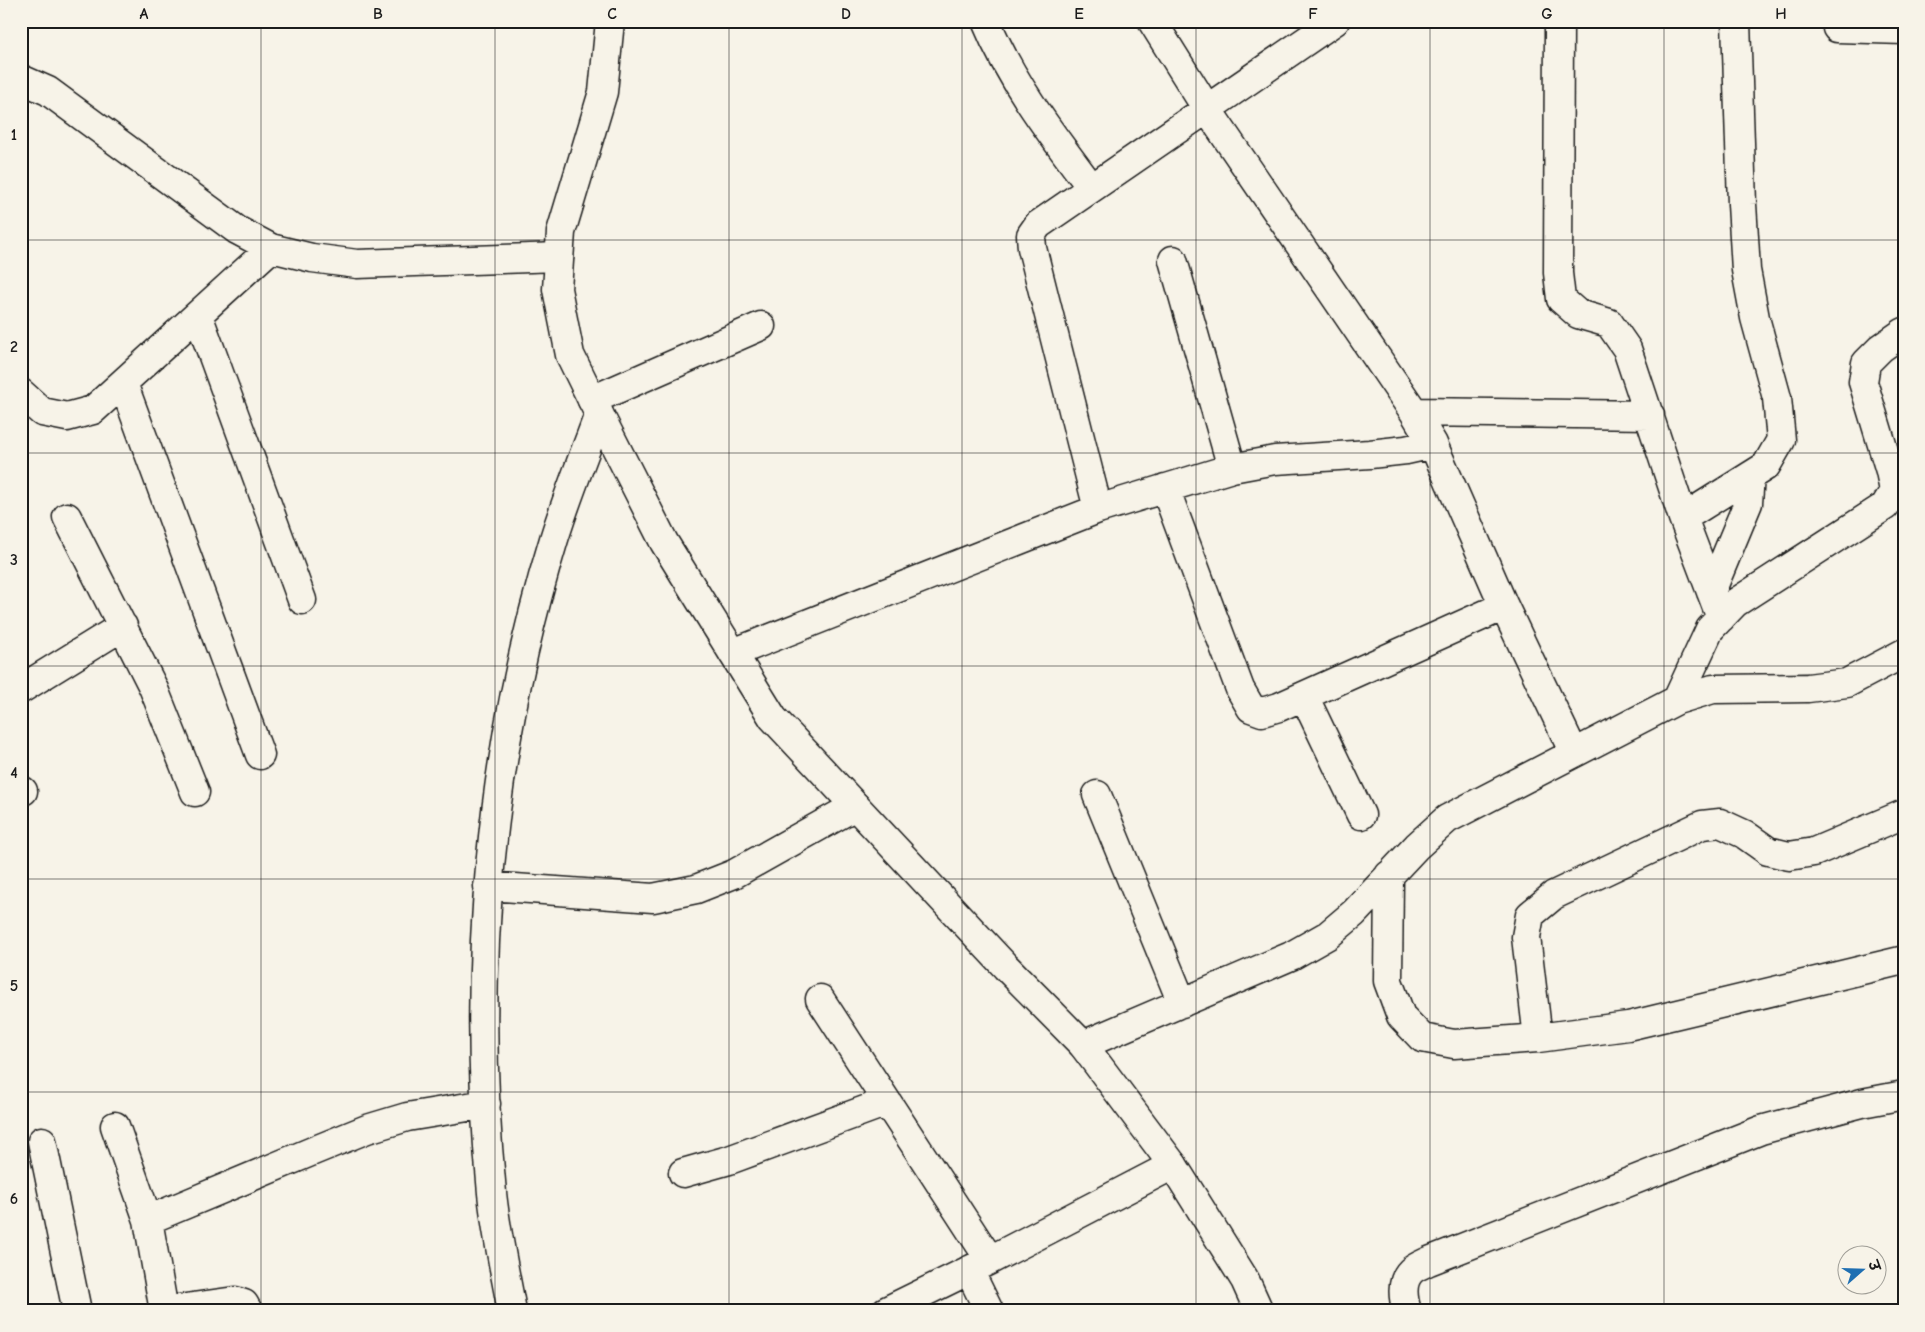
<svg xmlns="http://www.w3.org/2000/svg" width="1925" height="1332" font-family="'Comic Neue','Playpen Sans Deva',sans-serif">
	<rect width="100%" height="100%" fill="#f7f3e8"/>
	<filter id="ink" filterUnits="userSpaceOnUse"><feTurbulence type="fractalNoise" baseFrequency=".02" numOctaves="2"/><feDisplacementMap in="SourceGraphic" scale="10" xChannelSelector="R" yChannelSelector="G"/><feConvolveMatrix kernelMatrix="1 2 1 2 8 2 1 2 1" color-interpolation-filters="sRGB"/></filter>
	<g filter="url(#ink)">
		<g fill="none" stroke-linecap="round" stroke-linejoin="round">
			<g stroke="#1c1c1c" stroke-width="31">
				<path id="street" d="M986,21C1011,82 1052,135 1091,187
					M1152,21L1207,109L1414,412L1433,444L1504,606L1574,753
					M1559,21L1558,273L1561,299L1578,314L1609,323L1627,349L1683,518L1721,618
					M1837,28L1904,30
					M21,79L48,91L237,230L271,248L312,258L357,264L559,257
					M1173,260L1232,468
					M198,315L302,600
					M123,383L260,755
					M21,393L42,412L67,417L93,410L271,248
					M592,400L761,326
					M1414,412L1650,415
					M1165,488L1240,689L1251,708L1262,712L1279,707L1504,606
					M1098,509L1032,248L1031,235L1038,225L1335,21
					M67,517L153,687L195,792
					M1683,518L1766,466L1781,440L1777,398L1755,318L1746,270L1742,204L1736,21
					M1711,592L1748,503L1750,476
					M733,653L1098,509L1232,468L1275,460L1370,454L1406,450L1433,444
					M21,689L123,626
					M1304,696L1361,815
					M1677,700L1710,629L1735,603L1885,506L1894,491L1890,471L1863,382L1866,363L1881,348L1904,332
					M21,792L23,791
					M1097,795L1182,1003
					M1389,875L1388,981L1401,1016L1422,1038L1454,1044L1538,1038L1628,1026L1904,960
					M488,886L653,898L696,889L734,874L855,806
					M820,999L990,1260
					M1538,1038L1526,937L1530,915L1554,895L1702,825L1720,823L1744,834L1768,851L1789,856L1814,852L1904,814
					M1083,1045L1291,956L1328,935L1354,913L1417,846L1447,819L1677,700L1713,689L1808,688L1847,683L1904,653
					M115,1126L148,1220L164,1311L235,1301L244,1304L248,1311
					M42,1141L77,1311
					M683,1173L729,1160L887,1102
					M148,1220L313,1151L367,1129L407,1117L486,1104
					M969,1270L989,1311
					M512,1311C505,1272 496,1232 492,1193C470,973 489,751 554,539C567,497 584,455 599,414
					M886,1311L990,1260L1173,1165
					M1407,1311C1403,1298 1400,1282 1411,1271C1415,1267 1423,1264 1429,1261L1761,1130L1862,1103L1904,1095"/>
			</g>
			<g stroke="#1c1c1c" stroke-width="31">
				<path id="secondary" d="M610,21L603,92L561,232L557,289L570,355L599,414L664,542L773,718L1006,967L1083,1045L1173,1165L1245,1280L1259,1311"/>
			</g>
			<use href="#street" stroke="#f7f3e8" stroke-width="28"/>
			<use href="#secondary" stroke="#f7f3e8" stroke-width="28"/>
		</g>
	</g>
	<path fill="none" stroke="#1c1c1c" stroke-width="1" stroke-opacity="0.55" d="M261,21V1311M495,21V1311M729,21V1311M962,21V1311M1196,21V1311M1430,21V1311M1664,21V1311M21,240H1904M21,453H1904M21,666H1904M21,879H1904M21,1092H1904"/>
	<rect width="1925" height="1332" fill="none" stroke="#f7f3e8" stroke-width="55"/>
	<g transform="translate(1862 1270) rotate(70)"><circle r="24" fill="#f7f3e8" stroke="#9f9d96"/>
	<path d="M0-4L9 19L0 12L-9 19Z" fill="#1f6fb2"/>
	<text y="-8" font-size="14" font-weight="bold" text-anchor="middle" fill="#1c1c1c">उ</text>
	</g>
	<rect x="28" y="28" width="1870" height="1276" fill="none" stroke="#1c1c1c" stroke-width="2"/>
	<g font-size="16" text-anchor="middle" font-weight="bold" fill="#1c1c1c">
		<text x="144" y="19">A</text>
		<text x="378" y="19">B</text>
		<text x="612" y="19">C</text>
		<text x="846" y="19">D</text>
		<text x="1079" y="19">E</text>
		<text x="1313" y="19">F</text>
		<text x="1547" y="19">G</text>
		<text x="1781" y="19">H</text>
		<text x="14" y="140">1</text>
		<text x="14" y="352">2</text>
		<text x="14" y="565">3</text>
		<text x="14" y="778">4</text>
		<text x="14" y="991">5</text>
		<text x="14" y="1204">6</text>
	</g>
</svg>
